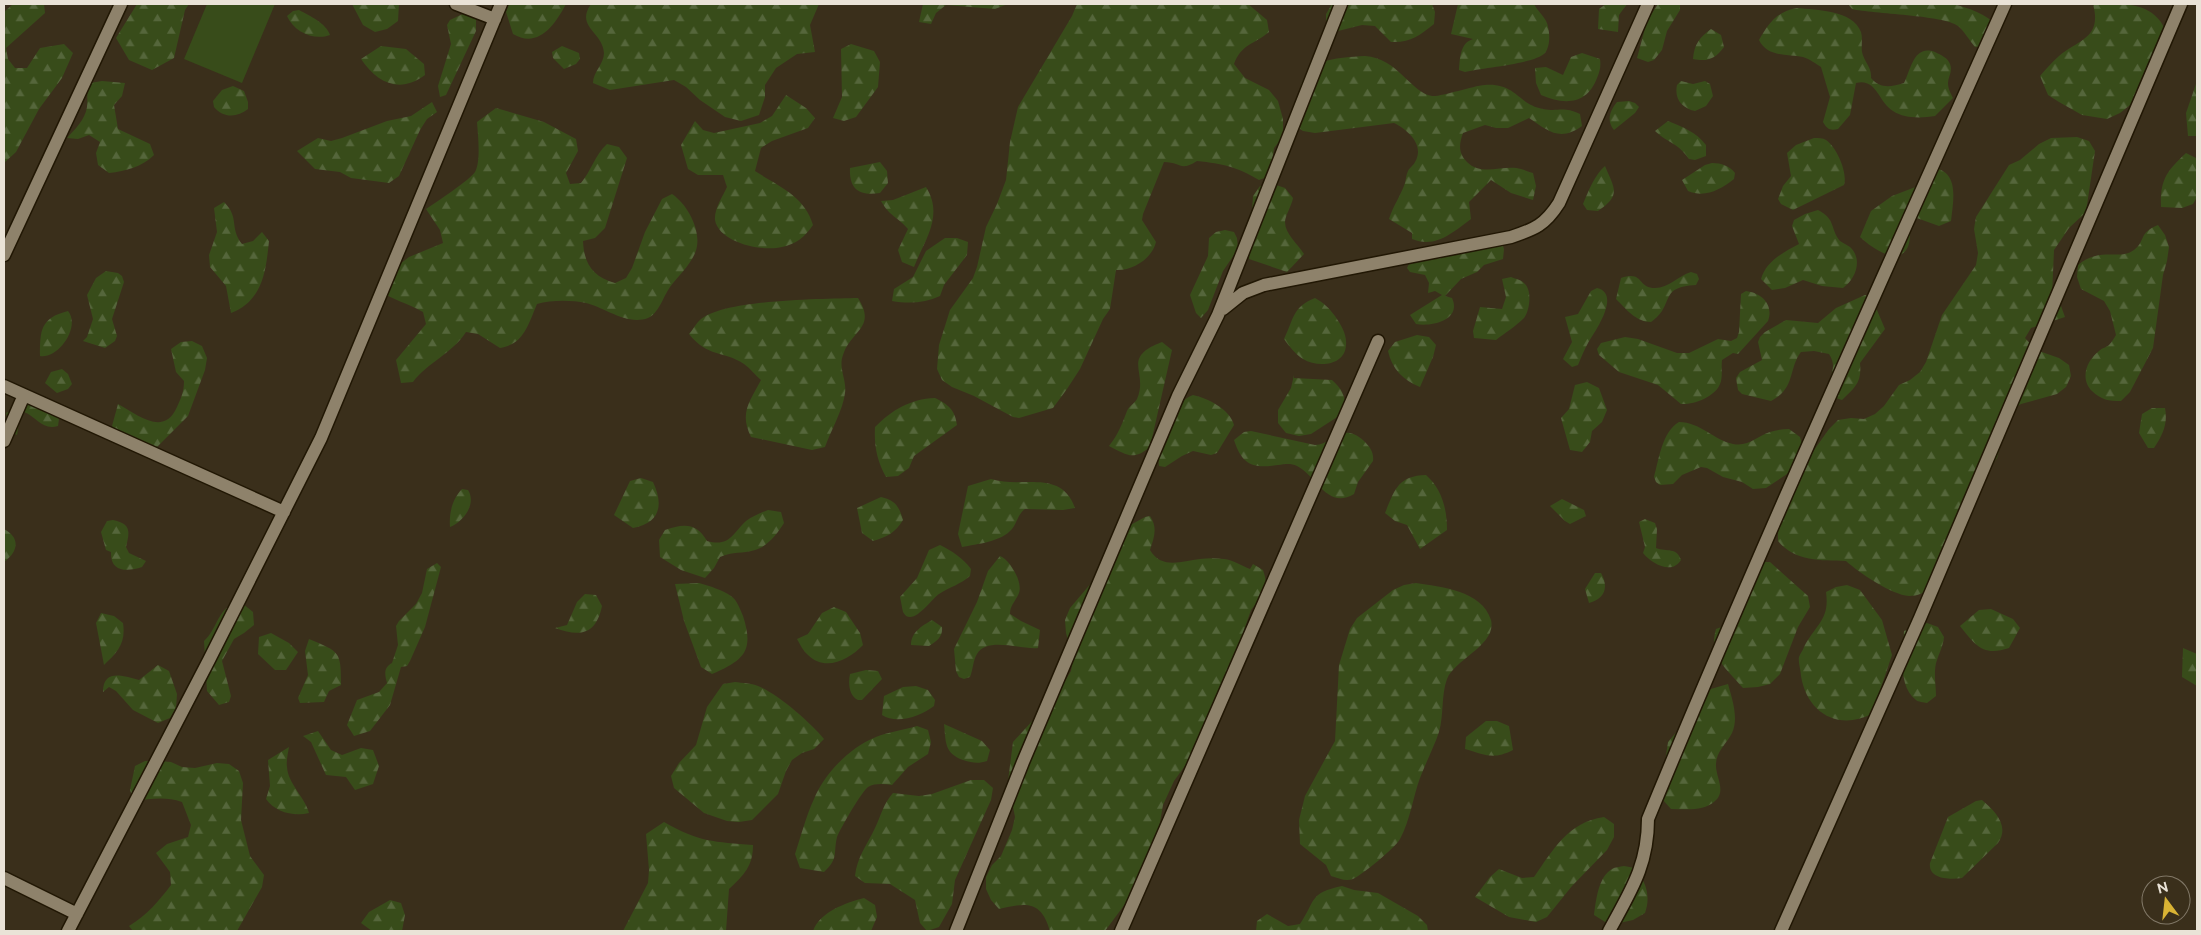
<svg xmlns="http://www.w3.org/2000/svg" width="2201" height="935" font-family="Raleway,sans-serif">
	<defs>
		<pattern id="forest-firs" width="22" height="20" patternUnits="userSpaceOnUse" patternTransform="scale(1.25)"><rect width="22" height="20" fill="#384c1a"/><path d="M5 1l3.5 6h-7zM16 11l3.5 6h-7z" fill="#55663b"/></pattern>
	</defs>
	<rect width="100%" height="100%" fill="#3a2f1b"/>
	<path fill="#384c1a" d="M207,4H275L242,83L184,59Z"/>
	<path fill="url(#forest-firs)" d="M13,4H44L45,13L6,48L8,59L15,68H27L40,48L64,44L73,53L62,78L39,109L16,152L4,163V12Z
		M137,4H189L185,10L174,58L152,70L129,60L116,38Z
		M352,4H399L398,21L387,29L375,32L363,25Z
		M509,4H566C555,25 538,49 513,34L506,12Z
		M591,4H819L810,25L815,52L797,54L776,68L765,85V97L759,115L741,121L725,117L700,100L686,87L674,80L610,90L593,83C593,72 604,64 604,53C603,32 575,27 591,4Z
		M923,4H1008L995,9L946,5L936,13L931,24L919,22Z
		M1077,4H1248L1267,20L1269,32C1255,44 1241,44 1234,64L1245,78L1269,90L1278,101L1283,119V132L1282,138L1274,148L1270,176L1259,180C1235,166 1224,164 1197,161C1180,172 1181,162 1164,162L1143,214L1142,220L1156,242C1152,259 1132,271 1116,270L1110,309L1103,319L1080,369L1067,389L1053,408L1019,418L1013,417L974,396L952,387L942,380L937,369L939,345L950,310L973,278L977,267L986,227L997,204L1006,180L1010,142L1018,107L1072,16Z
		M1332,4H1432L1435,12L1434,24C1419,36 1410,43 1391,42L1375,26L1362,25L1338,31L1326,26V14Z
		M1458,4H1534C1538,12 1547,18 1548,27C1550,34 1550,47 1545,53C1535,64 1481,68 1465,72L1459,70C1460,58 1460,43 1473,39L1451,34Z
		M1606,4H1627L1619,15L1618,32L1598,29L1599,9Z
		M1658,4H1680V10L1667,31L1662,50L1654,60L1648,62L1637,58L1647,21Z
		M1848,4H1952C1970,8 1985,14 1998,26L1997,38L1987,46L1975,47C1970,41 1964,31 1958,26C1944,15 1873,14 1852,9Z
		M2093,4C2120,4 2151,0 2165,29L2139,98L2120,113L2107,119L2082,115L2059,102L2048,95L2040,76C2046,69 2052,62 2059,56C2080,39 2102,38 2093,4Z
		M1797,8C1816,10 1853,10 1861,32C1863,39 1861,46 1862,52C1864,62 1872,67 1871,78C1880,89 1891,87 1904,83C1911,69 1914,44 1935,52C1941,55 1948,58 1950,64C1953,71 1948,77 1948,83C1948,89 1951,94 1953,98L1935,116C1922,118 1905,119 1893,111C1878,102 1877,78 1856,83L1850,115L1838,129C1830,131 1827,129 1823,122L1830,97L1821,67C1816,64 1810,59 1803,57C1787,54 1767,57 1759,40C1769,23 1776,12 1797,8Z
		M299,10C310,16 326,23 330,35C314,41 294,32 287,16L293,11Z
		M467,12L473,13L476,19V31L446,95L440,97L438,86L451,44L447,25L450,20Z
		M1711,29L1721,35L1724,47C1715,59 1708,62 1693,59C1694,44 1700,37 1711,29Z
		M851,44L874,51L880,62L878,87L856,117L844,121L833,118L842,97L841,49Z
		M381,46L406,49L424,64L425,75C400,94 377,83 361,59Z
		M562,46L579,53L580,59L576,64L564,69L553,58L552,52Z
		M1582,53L1600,59C1601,66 1600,71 1597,78C1587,105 1564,105 1541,95L1536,83L1535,68L1546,67L1563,75L1571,57Z
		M1365,56C1398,58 1411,93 1432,96C1441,97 1472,86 1485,85C1517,83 1518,105 1543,109C1559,112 1563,106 1580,114L1582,126C1560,142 1548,131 1529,118L1508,128H1496L1485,125L1463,133C1459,144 1458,153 1467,162C1482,177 1504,164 1521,169C1525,170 1529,172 1533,173L1536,186L1533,200L1511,193L1491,180L1469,202L1471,219C1453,232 1436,249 1412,239V233L1389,219C1393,206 1401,195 1405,183C1406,179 1406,175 1408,171C1409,168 1413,166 1415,162C1425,145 1408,130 1394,123L1315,133L1303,131L1293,124C1302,68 1305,59 1365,56Z
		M102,81L125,83L122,96L114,105L118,129L150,144L154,155C142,167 126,171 109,173L98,165L96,153L100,142L89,135L78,139L67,138C75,129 85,120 87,107C88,97 86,94 90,83Z
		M1681,81L1693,84L1705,81L1710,84L1713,96L1706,106L1695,111C1682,108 1674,99 1677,85Z
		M2197,81V136H2188L2186,113Z
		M233,86L244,91L248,102V109C237,118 223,118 214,107L213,101L222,90Z
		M786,95L806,108L815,118L808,128L772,141L761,148L755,171C778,186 805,196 813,225C805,237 796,244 782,247C763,252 719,243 715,220C714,209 723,196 727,187L723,175H698L688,169L681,145L695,121L703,130L714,133L760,123L772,116Z
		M1629,101L1635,103L1639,107L1635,113L1614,130C1606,120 1610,111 1617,102Z
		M432,102L437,112L427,119L420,130L399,176L389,183L351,178L340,172L315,169L297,151L318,138L331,141L342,138L387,121L411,116Z
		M496,108L544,122L576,139L578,151L566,173L570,184L581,183C591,171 595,155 607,144L619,147L627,158L605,228L595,238L583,241C584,264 593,277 615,283L626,278L632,268L645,232L662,199L672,194C687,204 700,228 697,246C695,261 678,276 670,287C663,297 659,313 648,318C627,326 604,307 586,303C571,300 551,300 537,304C528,325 524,344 500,348L478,334L466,332C453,353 428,362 413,382L401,383L396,360L426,324L423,312C408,303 392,300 379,290L382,278L409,257L443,243L440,230L426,209C435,203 471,179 475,172C481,162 478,135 477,122Z
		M1668,121C1683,127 1696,132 1706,145V156L1695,160L1689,159C1677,142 1669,144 1655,131Z
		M2077,137L2089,141L2095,151L2086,212L2069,228L2054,250L2052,296L2061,306L2065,317L2031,328L2025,338L2036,350L2059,358L2069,365L2071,376L2066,387L2057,394L2021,404L2010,411L1997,458L1974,490L1931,587C1924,593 1918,596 1909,596C1892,595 1858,572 1846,561C1821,560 1795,562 1778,541V529L1814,450L1829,429L1838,420L1851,418L1864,419L1875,414L1884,406L1899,385L1910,380L1920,372L1926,362L1942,315L1976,265L1978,253L1974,229L1976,217L2009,165L2020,160L2039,144L2051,138Z
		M1814,138C1818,138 1823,138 1826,140C1837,147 1848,174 1844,185L1793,210L1781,204L1778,199L1783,186L1791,176L1787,153L1796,145Z
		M2186,153L2196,158L2197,197L2193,204L2182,208L2161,207C2160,179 2167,171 2186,153Z
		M880,162L887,171L888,183L880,193C860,196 849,190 850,168Z
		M1712,163C1721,163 1730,166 1735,173L1734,179C1720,190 1705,198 1688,191L1682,180L1705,165Z
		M1605,166C1614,188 1622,195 1598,211L1587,210L1583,204C1588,192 1595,174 1605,166Z
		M1934,168C1960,172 1953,202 1951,221L1939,226L1914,217L1909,221C1916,268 1886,261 1860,237L1871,211L1892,196L1918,186Z
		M1273,184L1285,188L1293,198C1292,205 1285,216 1285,222C1285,234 1298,244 1304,254L1287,272L1249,259L1253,196L1260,186Z
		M926,187C944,216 925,239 914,267L902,262L898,250L908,229C897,216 890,217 881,201L893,200Z
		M224,202C240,218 229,227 242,244L253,241L262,232L269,241C266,270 263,301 231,313L226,286L210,267L209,255L217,232L214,208Z
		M1818,210C1836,219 1830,229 1840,241C1843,243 1847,245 1850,247C1863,259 1856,279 1843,288L1822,286L1803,280L1785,288L1772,290L1761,279C1766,261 1784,252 1799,244L1792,226L1794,220L1805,214Z
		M2158,225L2165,235L2169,247L2167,261L2163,275L2153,348L2130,392L2121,401C2109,401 2101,400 2092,391C2080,379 2086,361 2099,351C2102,348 2107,347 2109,345C2112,342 2114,338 2116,335L2110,311L2104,301L2081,289L2077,277L2078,265C2101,246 2119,261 2134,250C2146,241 2138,233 2158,225Z
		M1225,230L1234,232L1237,238L1238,249L1223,271L1208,310L1201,318L1196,313L1190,295L1208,256L1209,238L1216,232Z
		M945,238H957L968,242L967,255L944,285L940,296C925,303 909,304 892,301L894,289L913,277L926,251Z
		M1502,243L1504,249L1503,259L1484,265L1477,272L1461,279L1445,296L1452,298C1462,320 1432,327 1416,324L1410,315L1442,295L1435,291L1428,293L1429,283L1425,275L1410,272L1407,268L1411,260Z
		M106,271L118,273L122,276L124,282L112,319L117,336L115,341L105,348L83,341L87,337L93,319L87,295L96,278Z
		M1691,272L1697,274L1699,279L1696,285C1657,287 1676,305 1651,322C1636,322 1626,309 1616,299L1621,278C1644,270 1637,288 1655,288C1669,288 1678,276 1691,272Z
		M1511,277C1516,279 1522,280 1525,284C1532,291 1530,310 1524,318C1516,326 1505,333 1496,340L1474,338L1473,331L1480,307L1502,309L1506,297L1502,279Z
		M1597,288C1622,294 1594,333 1588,343C1584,350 1581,358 1578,365L1572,367L1563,359L1572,342L1565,317L1578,314L1591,291Z
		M1746,291C1762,293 1774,305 1768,321L1738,354L1733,353L1722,360C1721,368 1723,377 1720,384C1715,397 1693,405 1681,404L1658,385L1619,372L1599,355L1597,349L1601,343L1625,337L1638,339L1677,353H1689L1718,339L1731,341L1737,338L1739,332L1741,294Z
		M1865,295L1871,296L1885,329L1860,363C1862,383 1855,387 1842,400L1830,396C1824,380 1840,370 1829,354L1814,351L1801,352C1788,369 1796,388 1771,401L1742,394L1738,390L1736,378L1740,372L1762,360L1758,342L1760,337L1765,332L1786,320L1818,323L1836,308Z
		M858,298C877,328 851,330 843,355C838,368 847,380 845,393C843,410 831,430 825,447L812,450L751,437C739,413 750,401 761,380C755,375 750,368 744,364C723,350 708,358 689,334C693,330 696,323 701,319C726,299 824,299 858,298Z
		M1315,298C1324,303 1329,308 1335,316C1341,325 1347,334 1346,345C1345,366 1318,368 1303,359C1295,354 1289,346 1284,339C1294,319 1292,307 1315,298Z
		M68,311C81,327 58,359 40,356C40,331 40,318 68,311Z
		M1417,335L1429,337L1436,345L1433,357L1420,387C1403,380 1392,369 1388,351L1395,342Z
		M192,341L202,346L207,358L205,370L188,416L153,451L119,437L112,426L118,404C138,415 164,437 177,407C181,398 184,392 184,381L176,372L171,349L181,342Z
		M1162,342L1172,350L1150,447C1133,461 1127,455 1109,446C1118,435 1122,424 1127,411C1129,406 1134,404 1137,399C1149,372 1120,358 1162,342Z
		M62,369L68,374L72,384L68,389L57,393L45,383L51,372Z
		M1294,375V378L1332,380C1343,390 1346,397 1345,412L1311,434L1299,436L1286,433L1278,423V410L1291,388Z
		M1587,382L1599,388L1607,410L1602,422L1592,431L1590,442L1582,452L1570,450L1561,418L1569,409L1575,385Z
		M1193,395C1207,398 1230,409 1234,425L1217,453L1211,455L1193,451L1182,456L1165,467L1159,466L1157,448L1169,437C1170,422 1177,400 1193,395Z
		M935,398C949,405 955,410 957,425L914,456L909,468L898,476L886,477C877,461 874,446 875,427C892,410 910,399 935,398Z
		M33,400L54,408L59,419L58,426C43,431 37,417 24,412L20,416L17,435L12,432L6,413Z
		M2152,408H2165C2168,423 2163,435 2154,448H2148L2139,433L2142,414Z
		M1679,422C1700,422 1714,440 1733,444C1749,447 1757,436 1770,432C1776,430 1783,429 1789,429L1800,437L1802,444L1796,468L1766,488L1753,489L1742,482L1723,477L1707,468L1701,467L1682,475L1673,484L1660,485L1656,482L1654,477C1659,459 1662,432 1679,422Z
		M1251,431L1315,445C1331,445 1342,421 1363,440C1370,447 1374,452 1373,461L1358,482L1354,494C1327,510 1317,476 1297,466C1291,463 1285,464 1278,465C1253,469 1242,465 1234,440L1244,432Z
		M1426,475C1442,489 1447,509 1447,530L1420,549L1407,525L1395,521L1385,513C1395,489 1398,476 1426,475Z
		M641,478L653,482C664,505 660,523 633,528L614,515L630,481Z
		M991,479C1021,489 1061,468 1075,508L1063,510L1025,509C1018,514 1017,523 1012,529C1001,542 977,544 962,547L958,534L968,486Z
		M462,489L468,490C477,504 463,522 450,527C449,514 452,499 462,489Z
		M881,497C895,500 899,506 903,520C895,533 887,537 873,541L862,533L857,508Z
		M1562,499L1584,510L1586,516L1570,524L1565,521L1550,506Z
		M768,510L781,512L784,523C778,533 767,547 755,550C742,554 733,551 720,557L714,568L705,578L681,570L660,557L659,540L665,530C684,523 697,523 707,541C730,547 732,534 746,521C753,516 760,513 768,510Z
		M1150,516C1158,528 1154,537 1150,550C1162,570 1182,561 1200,559C1208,558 1216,558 1224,559C1233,560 1242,566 1250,569L1253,564L1263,570C1270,590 1263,595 1251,610L1208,734L1174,781L1163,805L1156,845L1134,892L1105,931H1050C1041,899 1025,903 999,909L991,900L986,889V877L992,865L1001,856L1012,830L1015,817L1008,781L1013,742L1057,694L1071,671L1073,659L1066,633L1065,620L1070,608L1104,568L1125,528L1145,517Z
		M1645,519L1655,523L1657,529L1656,548C1667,552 1677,547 1681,560C1672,575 1652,564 1643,553L1645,547L1639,522Z
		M113,520C131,524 130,531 126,547L129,553L146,561L142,567C127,572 110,572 111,552L106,550L101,532L107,521Z
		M4,529C21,538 18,552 4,562Z
		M940,545C952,551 963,558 971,569L970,576C961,584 950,587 939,594C932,598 912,629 903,612C902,608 901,601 900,597L917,578L929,550Z
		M1000,556C1010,560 1023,582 1019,593C1016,601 1010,605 1010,614L1021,621L1040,630L1038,648C1022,650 987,636 977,654C973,660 973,670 970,677L964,679L959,677L956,671L954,649L977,602L988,571Z
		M1758,562H1770L1808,596L1810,607L1798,627L1780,674L1770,684L1758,687L1743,688C1727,669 1708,656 1716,629L1724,626C1728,619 1732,612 1735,604C1743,585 1741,576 1758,562Z
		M437,563L441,567L425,627L410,661L407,666L401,667L390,705L370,731L354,736L347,725L357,700L379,692L387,683C385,675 383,668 392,663L398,645L396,626L399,621L416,604L422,593L427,569Z
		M1595,573H1601C1609,587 1605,599 1589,603L1585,589Z
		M699,583C710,586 722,590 731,596C737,600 740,609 743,616C754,650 745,660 712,674L701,667L684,621L675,584Z
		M1416,583C1440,587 1482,590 1491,620C1497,645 1455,659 1447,679C1441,695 1444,715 1439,732C1434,747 1426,762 1420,778C1413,797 1410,821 1400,839C1395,848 1362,875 1353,879C1346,882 1338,878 1331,876L1326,865L1300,844L1299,820L1305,796L1335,741L1339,665L1350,629L1357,618L1393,590L1404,585Z
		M1847,585L1860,590L1882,620L1892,655L1872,714C1838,731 1807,713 1801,676C1801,671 1798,662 1799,657C1800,654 1803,650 1804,647C1816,624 1830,620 1826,592L1836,587Z
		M585,594L596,595L602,606C596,635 580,637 555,628L567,625L577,602Z
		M232,604H243L253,612L254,625L244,633L234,639L222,661L231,696L229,702L219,705L207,691L204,641C217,629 216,614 232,604Z
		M834,607L846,612L860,633L863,645C849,660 825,672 808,655C803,651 800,644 797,639L808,634L822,613Z
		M1991,609L2013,619L2020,628L2009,648C1983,657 1975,645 1960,626L1979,610Z
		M101,613L114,616L123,623C126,643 118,652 104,665L96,623Z
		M932,620L942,627C943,637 937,641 929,646L911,645C911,632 922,626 932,620Z
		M1927,623L1938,627L1944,637C1943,646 1940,651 1937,660C1933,671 1936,684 1936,696L1927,703C1924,702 1918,702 1916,700C1897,686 1903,650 1904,631Z
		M271,633L289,643L298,652L286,670H275L258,654L259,637Z
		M309,639C340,652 341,651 341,685L329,691L324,702L300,703L298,698L308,675L305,651Z
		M2183,648L2197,654V686L2182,677Z
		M158,665L169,671L177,694L176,708L170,718L158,723L133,710L116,691L109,687L103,692C103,668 124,676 139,680Z
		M866,670L878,671L882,679L862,700H858C849,696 848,683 850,674Z
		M735,682C742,683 751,683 758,686C778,694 811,723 824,739L814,749L802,753L792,760L786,771L778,794L752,820L739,822L727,821L704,813L674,788L671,776L679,763L696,745L707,707L723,684Z
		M1728,684C1732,699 1739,718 1732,733C1727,743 1716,752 1716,764C1715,776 1727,791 1715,801C1703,812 1686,809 1671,809L1663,800L1661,789L1668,742L1684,723L1704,691Z
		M916,686L928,690L935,700L934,706C921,716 897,725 882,715L884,696L903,687Z
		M1486,721H1497L1509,726L1513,750C1493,760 1486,755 1465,749L1466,737Z
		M944,724L982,741L990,750L987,761C978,764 973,763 963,760C944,753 946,742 944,724Z
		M917,726L928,730L931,742L928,754L908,767L892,785C884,784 875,783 868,787C862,791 840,829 837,837C833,854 839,858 824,872L800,868L795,854C801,836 806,816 814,799C824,774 850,747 876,737C888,732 903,730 917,726Z
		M318,731L331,750L342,755L361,748L373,750L379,766L373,784L355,790L346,777L326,775L311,742L303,736Z
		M289,747C288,753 286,761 287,767C288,784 305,797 309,813C294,817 275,812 266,799L270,786L268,760Z
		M145,761H159L171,762L182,767L195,768L217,763L229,764L239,771L243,783L241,820L250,856L264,875L262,887L237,931H133L129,926C147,915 159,901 171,885L170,872L156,853L167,844L188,837L191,825L182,802C165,796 151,799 134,801L130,790L135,766Z
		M971,780H984L993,788L991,800L955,880L952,904L939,927L927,931L920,923L915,900L890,884L865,883L855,876C857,857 867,845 875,828C881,816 883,804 893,793L919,796L932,794Z
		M1982,800C1995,811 2010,826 1998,843L1962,878C1949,880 1928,879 1930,863L1948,817L1976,801Z
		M1604,817L1614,824V837L1607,850L1572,886L1547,917L1536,922L1509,917L1475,897L1490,877L1499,869L1522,878L1534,877C1553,850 1568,822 1604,817Z
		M664,822C698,842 715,842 753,845C753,866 744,875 729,889L726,931H623L648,883L649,870L646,834Z
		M1624,866L1635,868C1646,882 1651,896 1645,913L1633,920L1610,925L1594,915C1596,901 1598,877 1612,869C1615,867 1620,867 1624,866Z
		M1342,886L1354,890L1378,893L1418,916L1427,925L1428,931H1256L1257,921L1267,914L1288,926L1300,924C1316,900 1309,893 1342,886Z
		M864,898L875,905L877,917L871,931H813C820,912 845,903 864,898Z
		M390,900L401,903L405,915L402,931H372L361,923L369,912Z"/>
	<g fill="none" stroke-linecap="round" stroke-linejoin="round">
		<g stroke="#211704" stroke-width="15">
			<path id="minor" d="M456,4L495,19
				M4,255L121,4
				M1223,309L1243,293L1264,285L1511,237C1535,229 1545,225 1559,203L1648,4
				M4,386L284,512
				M4,441L24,395
				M4,878L77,914
				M68,931L209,660L321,438L501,4
				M956,931L1023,762L1178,396L1218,315L1341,4
				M1121,931L1378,341
				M1609,931C1630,892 1648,866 1648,819C1761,545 1884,275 2005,4
				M1781,931L1920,618L2181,4"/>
		</g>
		<use href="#minor" stroke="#8e826b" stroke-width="12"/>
	</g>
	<rect width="2201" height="935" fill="none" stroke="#eae3d7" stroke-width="10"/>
	<g transform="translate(2166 900) rotate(345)"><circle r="24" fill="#3a2f1b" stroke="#807766"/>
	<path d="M0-4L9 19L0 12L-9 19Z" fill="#d9b334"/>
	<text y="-8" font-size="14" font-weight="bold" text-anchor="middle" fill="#eae3d7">N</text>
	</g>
</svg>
